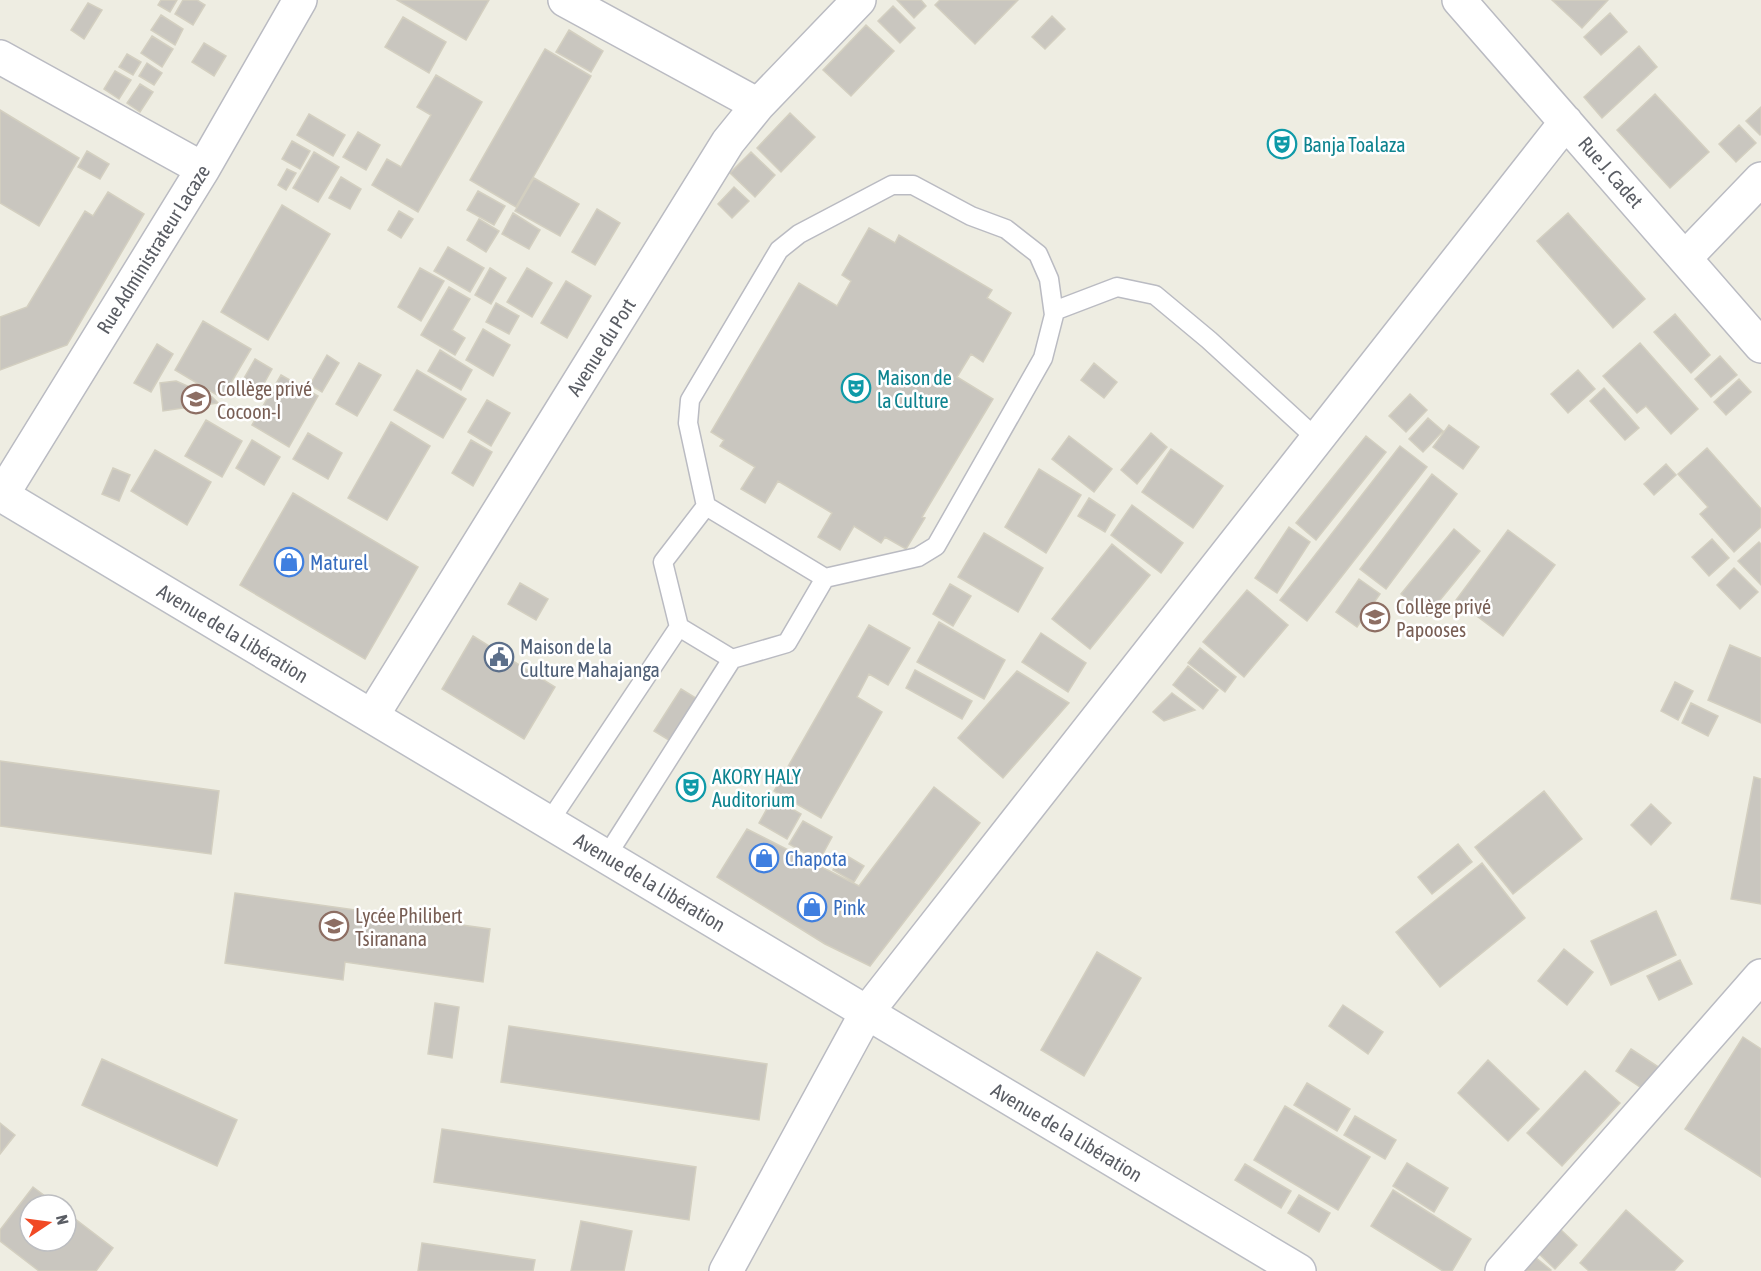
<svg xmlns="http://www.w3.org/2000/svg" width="1761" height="1271" font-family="'Asap Condensed',sans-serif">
	<rect width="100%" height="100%" fill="#eeede2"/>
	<path fill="#c9c6bf" stroke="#d3cfc0" stroke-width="1.5" d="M161,0H177L170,12L158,5Z
		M183,0H197L205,5L193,25L175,14Z
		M397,0H489L466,40Z
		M897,0H921L926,6L914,18Z
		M940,0H1018L975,44L935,5Z
		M1552,0H1608L1582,28Z
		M88,3L102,10L84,39L71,30Z
		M893,6L915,28L900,43L878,21Z
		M1610,13L1627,32L1601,55L1584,37Z
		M161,15L183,29L175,45L151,30Z
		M1052,16L1065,29L1045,49L1032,37Z
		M403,17L446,42L429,73L385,47Z
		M866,25L894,51L851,96L823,70Z
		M569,30L603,51L591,72L556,52Z
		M152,36L173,49L162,67L141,53Z
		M204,43L226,56L214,76L192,62Z
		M1639,46L1657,67L1602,118L1584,97Z
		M545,49L591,76L516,207L470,180Z
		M127,54L141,62L133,75L119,67Z
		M147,63L162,73L154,85L139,76Z
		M115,71L131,80L119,99L104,89Z
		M436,75L482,102L418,212L372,185L387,159L401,167L431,115L417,107Z
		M140,84L153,92L140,112L127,103Z
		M1655,94L1709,152L1670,188L1617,130Z
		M1761,107V134L1760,135L1746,121Z
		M0,110L79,158L39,226L0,203Z
		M790,113L815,137L781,172L757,148Z
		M309,114L345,135L333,156L297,135Z
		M1739,125L1756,143L1736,162L1719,144Z
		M358,132L380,145L366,170L343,157Z
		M292,141L310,151L300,169L282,159Z
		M87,151L109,164L100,179L78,167Z
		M314,152L339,167L318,202L293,188Z
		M751,152L775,175L755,197L730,173Z
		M287,169L296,173L286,190L278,185Z
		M341,177L361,189L350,209L329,198Z
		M534,178L579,204L560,236L515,211Z
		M734,187L749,201L732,218L718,204Z
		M478,191L505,206L494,225L467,210Z
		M108,192L144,214L67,345L0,370V317L27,307L85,211L93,216Z
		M282,205L330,234L268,340L221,312Z
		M597,209L620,223L595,265L572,252Z
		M399,211L413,219L401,238L388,230Z
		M513,213L540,230L529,249L502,234Z
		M1568,213L1645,299L1613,328L1537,241Z
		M479,219L499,231L486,252L467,240Z
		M869,228L895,243L899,235L992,290L987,298L1011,313L983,362L971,354L957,377L993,399L922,517L925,518L906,549L885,537L881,543L854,526L840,550L818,537L832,513L778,481L765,503L741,489L755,467L720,446L724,440L711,432L799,283L837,306L851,281L842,275Z
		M448,247L484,268L470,292L434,271Z
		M420,268L444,281L421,321L398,307Z
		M490,268L506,278L491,304L475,295Z
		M527,268L552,283L532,317L507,302Z
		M566,281L591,296L567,338L541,323Z
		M449,287L470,299L452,330L465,338L455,355L421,335Z
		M496,303L519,316L509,334L486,322Z
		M1675,314L1710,355L1691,373L1654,332Z
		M203,321L251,349L222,398L175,370Z
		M483,329L510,345L493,376L466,360Z
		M1640,343L1698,409L1671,434L1646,406L1637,413L1603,376Z
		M157,344L173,354L151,392L134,383Z
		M440,350L472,370L461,390L428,371Z
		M327,355L339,363L322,392L310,385Z
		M1720,356L1737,375L1711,397L1695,379Z
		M255,359L272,369L256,398L239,387Z
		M359,363L381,375L357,416L336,404Z
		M1094,363L1117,382L1104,398L1081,380Z
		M417,370L466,399L443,438L394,410Z
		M1578,370L1595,389L1568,413L1551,394Z
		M281,375L318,396L289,447L252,425Z
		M1739,379L1751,392L1726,415L1714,402Z
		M176,381L212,397L218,403L163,411L160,383Z
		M1604,388L1639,428L1625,440L1590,401Z
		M1410,394L1427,410L1406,432L1389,416Z
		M487,400L510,413L491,446L468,432Z
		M1428,418L1443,431L1423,452L1409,439Z
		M206,420L242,441L222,477L185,456Z
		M391,422L430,446L387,520L348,498Z
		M1449,425L1479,447L1463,469L1433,447Z
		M308,433L342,453L328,479L293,459Z
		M1151,433L1167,447L1137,484L1121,470Z
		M1069,436L1112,469L1094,492L1052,459Z
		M1366,436L1386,452L1316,540L1296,523Z
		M252,440L280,457L264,485L236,468Z
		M471,440L492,452L473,486L452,473Z
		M1400,446L1427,467L1307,621L1280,600Z
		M1707,448L1761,509V527L1734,552L1700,514L1708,507L1678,474Z
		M1171,449L1223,486L1193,528L1142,492Z
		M155,450L211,482L187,525L131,491Z
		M1666,464L1676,475L1654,495L1644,484Z
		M113,468L130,475L119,501L102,494Z
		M1039,469L1081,495L1046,553L1005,527Z
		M1432,474L1457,494L1386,589L1360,569Z
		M293,493L418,567L365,659L240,585Z
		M1089,498L1115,515L1105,532L1078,516Z
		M1132,505L1183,543L1161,573L1111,535Z
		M1289,527L1310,542L1277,593L1255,578Z
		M1454,529L1480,551L1427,616L1401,594Z
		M1508,530L1555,565L1503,636L1456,600Z
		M984,533L1043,568L1018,612L958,577Z
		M1712,539L1729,558L1709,576L1692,557Z
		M1759,542L1761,544V585L1738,561Z
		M1112,544L1150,575L1090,649L1052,619Z
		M1734,568L1758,592L1740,609L1717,585Z
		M1359,579L1380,594L1357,627L1336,612Z
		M520,583L548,599L536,620L508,604Z
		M950,584L971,596L953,626L933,614Z
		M1247,590L1288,625L1244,677L1203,642Z
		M939,622L1005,660L984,699L917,662Z
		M869,625L910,648L888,685L869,674L857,697L882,712L821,818L774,791Z
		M1041,633L1086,663L1068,692L1022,662Z
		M473,636L555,687L524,739L442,689Z
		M1730,645L1761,658V723L1708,700Z
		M1200,648L1236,677L1225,692L1188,663Z
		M1188,666L1218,690L1203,709L1173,685Z
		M915,670L972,701L962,719L906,688Z
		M1017,671L1069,703L1003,778L958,738Z
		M1675,682L1693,691L1678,720L1661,711Z
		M681,689L699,700L672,742L654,731Z
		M1172,693L1195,710L1164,721L1153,712Z
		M1691,703L1718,716L1708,736L1682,723Z
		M0,761L219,791L211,854L0,826Z
		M1754,777L1761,779V904L1731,899Z
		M934,787L980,823L870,966L825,944L717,877L747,829L859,886Z
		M1544,791L1582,839L1513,894L1475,847Z
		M773,798L801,814L787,839L759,823Z
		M1651,804L1671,823L1651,845L1631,825Z
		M803,821L832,837L819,861L789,844Z
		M1458,844L1472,862L1432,894L1418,877Z
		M842,853L864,866L854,882L833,870Z
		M1482,863L1525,918L1440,987L1396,932Z
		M235,893L490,929L483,982L345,962L343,980L225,963Z
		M1656,911L1676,955L1611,985L1591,941Z
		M1564,949L1593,972L1567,1005L1538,981Z
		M1097,952L1141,978L1084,1076L1041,1050Z
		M1680,960L1692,984L1659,1000L1647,976Z
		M435,1003L459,1007L452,1058L428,1054Z
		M1343,1005L1383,1032L1368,1054L1329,1026Z
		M509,1026L767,1064L759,1120L501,1082Z
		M1743,1037L1761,1049V1177L1685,1129Z
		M1631,1049L1660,1068L1646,1091L1616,1071Z
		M102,1059L237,1120L217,1166L82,1105Z
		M1488,1060L1539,1109L1508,1141L1458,1093Z
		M1585,1071L1620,1103L1562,1166L1527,1133Z
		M1307,1083L1350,1109L1337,1131L1294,1105Z
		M1285,1106L1370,1157L1338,1210L1254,1160Z
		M1355,1116L1396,1140L1385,1159L1344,1135Z
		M0,1123L15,1135L0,1154Z
		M442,1129L696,1167L689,1220L434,1182Z
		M1407,1163L1448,1188L1434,1212L1393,1186Z
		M1245,1164L1291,1191L1281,1208L1235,1180Z
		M33,1187L57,1205H30V1241H66V1212L113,1248L96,1271H39L0,1241V1230Z
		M1393,1190L1471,1239L1452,1271H1443L1371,1226Z
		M1299,1195L1330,1213L1319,1232L1288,1213Z
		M1626,1210L1683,1261L1674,1271H1589L1580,1263Z
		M581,1221L632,1231L624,1271H571Z
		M1560,1229L1577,1245L1555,1269L1538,1253Z
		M422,1243L535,1260L533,1271H418Z
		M1535,1257L1551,1270L1550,1271H1523Z"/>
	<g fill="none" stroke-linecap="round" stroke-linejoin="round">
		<g stroke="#babbc2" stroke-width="21">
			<path id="service" d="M1054,311L1117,287L1155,295L1209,340L1317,439
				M706,506L825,578
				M679,627L732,659
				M549,822L679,627L663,562L706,506L688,423L690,400L779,250L799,234L892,185H913L971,216L1006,229L1038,254L1049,279L1054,315L1043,358L936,546L918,557L825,578L787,643L732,659L606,857"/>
		</g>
		<g stroke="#babbc2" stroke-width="36">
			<path id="minor" d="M565,0L758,105
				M1459,0L1761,346
				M0,57L203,169
				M1685,258L1761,179
				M2,495L203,169L300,0
				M372,716L728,142L758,105L859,0
				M726,1271L867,1012L1566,122
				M1502,1271L1761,976"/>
		</g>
		<g stroke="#bbbdc4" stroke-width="36">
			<path id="secondary" d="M0,494L1299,1271"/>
		</g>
		<use href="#service" stroke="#fff" stroke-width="18"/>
		<use href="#minor" stroke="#fff" stroke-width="33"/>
		<use href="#secondary" stroke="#fff" stroke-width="33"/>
	</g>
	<defs>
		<g id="theatre-ring" transform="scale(1.5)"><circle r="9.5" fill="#fff" stroke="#0f9aa8" stroke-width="1.5"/><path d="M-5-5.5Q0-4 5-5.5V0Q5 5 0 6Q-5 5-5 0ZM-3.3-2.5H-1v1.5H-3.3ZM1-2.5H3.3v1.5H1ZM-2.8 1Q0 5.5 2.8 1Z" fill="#0f9aa8"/></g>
		<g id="school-ring" transform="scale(1.5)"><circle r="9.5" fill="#fff" stroke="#8d6e63" stroke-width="1.5"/><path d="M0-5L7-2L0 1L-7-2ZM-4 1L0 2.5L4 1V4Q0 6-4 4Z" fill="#8d6e63"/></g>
		<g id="shop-ring" transform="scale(1.5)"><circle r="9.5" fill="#fff" stroke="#3f7fe0" stroke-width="1.5"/><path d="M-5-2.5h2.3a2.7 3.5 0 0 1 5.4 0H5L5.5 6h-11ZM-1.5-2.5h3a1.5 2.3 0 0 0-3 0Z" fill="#3f7fe0"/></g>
		<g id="civic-ring" transform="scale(1.5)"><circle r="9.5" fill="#fff" stroke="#5c6f8a" stroke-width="1.5"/><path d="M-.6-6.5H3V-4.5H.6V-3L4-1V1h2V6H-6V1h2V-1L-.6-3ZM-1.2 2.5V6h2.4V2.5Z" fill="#5c6f8a"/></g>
	</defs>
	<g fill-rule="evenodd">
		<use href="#theatre-ring" x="1282" y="144"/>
		<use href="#theatre-ring" x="856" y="388"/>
		<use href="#school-ring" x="196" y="399"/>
		<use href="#shop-ring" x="289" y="562"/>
		<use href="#school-ring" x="1375" y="617"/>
		<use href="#civic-ring" x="499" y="657"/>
		<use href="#theatre-ring" x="691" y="787"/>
		<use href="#shop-ring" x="764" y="858"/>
		<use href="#shop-ring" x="812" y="907"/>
		<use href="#school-ring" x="334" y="926"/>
	</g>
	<g text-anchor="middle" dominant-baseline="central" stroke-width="5" stroke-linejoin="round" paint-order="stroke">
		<g font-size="20" fill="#0d838f" stroke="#fff" text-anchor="start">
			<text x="1303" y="144">Banja Toalaza</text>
			<text x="877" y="377">Maison de<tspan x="877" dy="23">la Culture</tspan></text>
			<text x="712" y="776">AKORY HALY<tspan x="712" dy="23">Auditorium</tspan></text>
		</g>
		<g font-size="20" fill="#5a5d64" stroke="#fff">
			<text transform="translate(1611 172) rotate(49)">Rue J. Cadet</text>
			<text transform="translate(153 249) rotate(-58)">Rue Administrateur Lacaze</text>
			<text transform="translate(601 347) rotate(-58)">Avenue du Port</text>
			<text transform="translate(233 633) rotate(31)">Avenue de la Libération</text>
			<text transform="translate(650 882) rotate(31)">Avenue de la Libération</text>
			<text transform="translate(1067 1132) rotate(31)">Avenue de la Libération</text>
		</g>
		<g font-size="20" fill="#785e54" stroke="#fff" text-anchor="start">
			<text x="217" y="388">Collège privé<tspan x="217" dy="23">Cocoon-I</tspan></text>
			<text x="1396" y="606">Collège privé<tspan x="1396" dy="23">Papooses</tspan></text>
			<text x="355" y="915">Lycée Philibert<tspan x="355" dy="23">Tsiranana</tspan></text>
		</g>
		<g font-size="20" fill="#366cbe" stroke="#fff" text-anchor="start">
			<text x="310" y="562">Maturel</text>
			<text x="785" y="858">Chapota</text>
			<text x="833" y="907">Pink</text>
		</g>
		<g font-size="20" fill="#4e5e75" stroke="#fff" text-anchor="start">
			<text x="520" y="646">Maison de la<tspan x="520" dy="23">Culture Mahajanga</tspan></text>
		</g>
	</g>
	<g transform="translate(48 1223) rotate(77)"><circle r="28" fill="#ffffff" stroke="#bdbec1" stroke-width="1.5"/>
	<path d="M0-4.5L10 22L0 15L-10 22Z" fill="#f14924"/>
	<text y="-9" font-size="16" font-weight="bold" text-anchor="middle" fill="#5a5d64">N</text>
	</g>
</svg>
